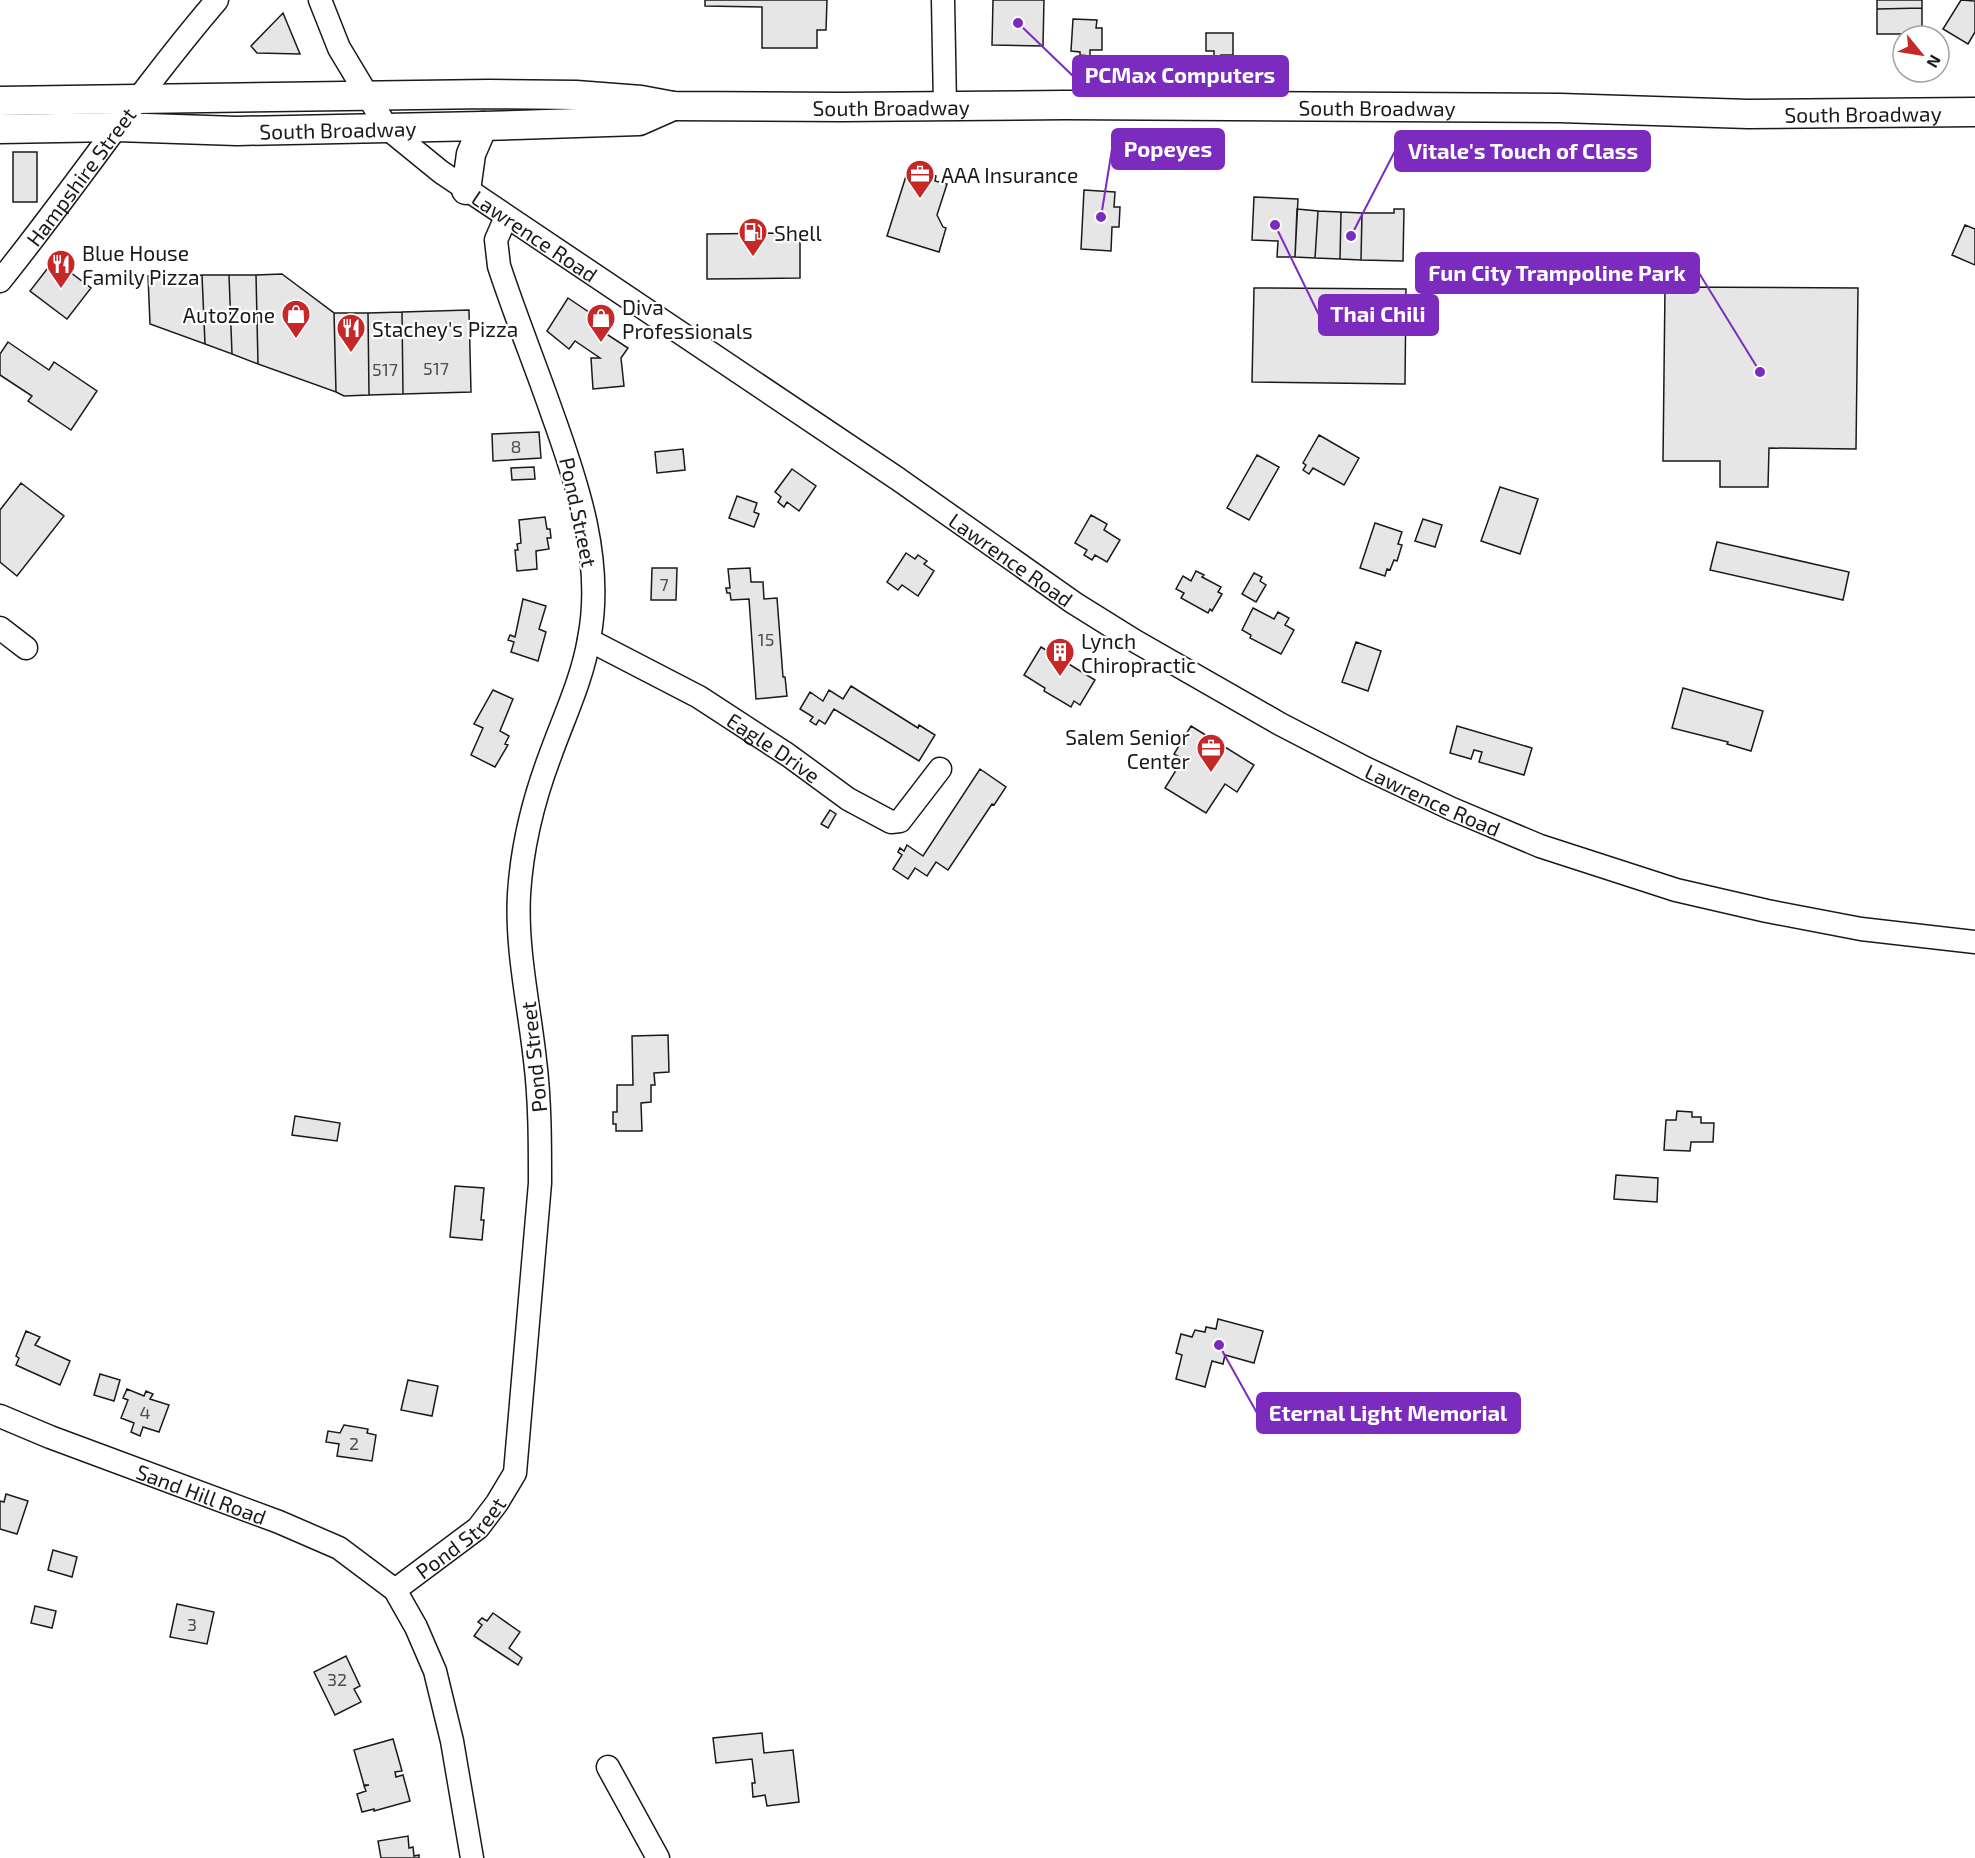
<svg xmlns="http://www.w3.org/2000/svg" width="1975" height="1858" font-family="'Exo 2',sans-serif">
	<rect width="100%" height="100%" fill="#fff"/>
	<path fill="#e6e6e6" stroke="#1a1a1a" stroke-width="1.5" d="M705,0H827L826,30H817V48H762V7L705,6Z
		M993,0H1044L1043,46L992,45Z
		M1877,0H1922V8L1877,9Z
		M1961,0L1975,1V32L1968,44L1943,29Z
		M1922,8V34H1877V9Z
		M283,13L300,54L257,53L251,46Z
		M1073,19L1097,20L1096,28H1102V50H1090V56L1080,55V52L1071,51Z
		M1206,33H1233V55H1221L1222,60L1214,61V51H1206Z
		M13,152H37V202H13Z
		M917,170L936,176L935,181L947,184L937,215L943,227L946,228L939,252L887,236L907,173L915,175Z
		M1084,190L1115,192L1114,207H1120L1119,227H1112L1111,251L1081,249Z
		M1254,197L1298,199L1295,257H1277L1278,241L1252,240Z
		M1297,209L1318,211L1315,258L1295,257Z
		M1394,209H1404L1403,261L1361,260L1362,213H1394Z
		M1318,211L1341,212L1340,259L1315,258Z
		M1341,212L1362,213L1361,260L1340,259Z
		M1965,225L1975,229V265L1952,255Z
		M788,233L800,235V278L707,279V234Z
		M54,260L91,288L67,319L30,291Z
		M282,274L334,313L336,392L258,364L256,275Z
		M202,275H229L232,354L205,344Z
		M202,275L205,344L150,324L148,276Z
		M229,275H256L258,364L232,354Z
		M1665,287L1858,288L1856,449L1769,448L1768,487H1720V461H1663Z
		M1254,288L1406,289L1405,384L1252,382Z
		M568,298L593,315L588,322L628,348L621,358L624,386L593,389L591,358H600L575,341L569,349L547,331Z
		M469,310L471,392L403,394L402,312Z
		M402,312L403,394L369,395L368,313Z
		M334,313H368L369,395L344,396L336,392Z
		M8,342L49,370L54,362L97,391L71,430L28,401L32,396L0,375V354Z
		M539,432L541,458L493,461L492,434Z
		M1319,435L1359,458L1344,485L1313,468L1309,474L1303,470L1306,465L1303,463Z
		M683,449L685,470L657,473L655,452Z
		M1257,455L1279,467L1249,520L1227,508Z
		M534,467L535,479L512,480L511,468Z
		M792,469L816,486L799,511L787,502L784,507L778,502L781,497L775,492Z
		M21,483L64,516L17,576L0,562V510Z
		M1500,487L1538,499L1520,554L1481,541Z
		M737,496L757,503L754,512L759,514L754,527L729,518Z
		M1091,515L1107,524L1104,530L1120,540L1107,562L1095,555L1092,560L1084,555L1087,550L1075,543Z
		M545,517L547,529H550L551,538H547L549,549L536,551L537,569L517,571L515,550H518L517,544L521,543L519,520Z
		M1423,519L1442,525L1435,547L1415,541Z
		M1375,523L1402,532L1398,544L1402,545L1397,561L1394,560L1390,570L1387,569L1385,576L1360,568Z
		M1717,542L1849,572L1843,600L1710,570Z
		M906,553L915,559L918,555L927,561L924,564L934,571L918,596L902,585L898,590L887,582Z
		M652,568H677L676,600H651Z
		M750,568L751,582H763L764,599L777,598L783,677H785L787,696L756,699L749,599L731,600L730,593H727L726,588H730L728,569Z
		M1196,571L1204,575L1202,577L1221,587L1218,592L1222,594L1212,611L1210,609L1208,613L1181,598L1184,593L1176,589L1183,576L1191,581Z
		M1254,573L1262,577L1260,581L1266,585L1256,602L1242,594Z
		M523,599L546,606L539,629L546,632L538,661L511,652L514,642L508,640L510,635L515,637Z
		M1253,608L1274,619L1278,612L1289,618L1285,625L1294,630L1281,654L1250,638L1251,635L1242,630Z
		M1356,642L1381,651L1368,691L1342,682Z
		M1041,647L1095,680L1080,705L1074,701L1071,707L1044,691L1045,688L1024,675Z
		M851,686L918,728L919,725L935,735L919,761L834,709L825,724L819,720L816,725L810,721L813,717L800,709L810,692L823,701L829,690L843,699Z
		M1683,688L1763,711L1751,751L1727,744L1728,742L1672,728Z
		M493,690L513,699L500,731L509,736L505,744L508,745L495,767L471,755L483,728L474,724Z
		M1191,726L1254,765L1237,792L1225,784L1206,813L1165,788L1183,759L1174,754Z
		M1457,726L1532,748L1524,775L1479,762L1482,752L1474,750L1471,759L1450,753Z
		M980,769L1006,787L994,805L992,804L948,870L936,862L927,876L915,868L908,879L893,869L902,855L898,852L900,848L904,851L907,845L923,856Z
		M830,810L836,814L828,828L821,824Z
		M668,1035L669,1072L654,1073L655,1085H651V1102L641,1103L642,1131H616V1124H613V1112H617V1085H633L632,1036Z
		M1677,1111L1692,1112V1117H1701V1123H1714L1713,1142H1691L1690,1151L1664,1150L1666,1120H1676Z
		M295,1116L340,1123L337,1141L292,1135Z
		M1616,1175L1658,1178L1657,1202L1614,1199Z
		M455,1186L484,1188L481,1220H484L482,1240L450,1237Z
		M1218,1319L1263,1331L1254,1363L1225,1355L1223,1364L1212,1361L1205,1387L1176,1379L1182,1355L1176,1353L1181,1334L1192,1337L1195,1330L1205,1332L1206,1327L1216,1329Z
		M26,1331L40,1337L35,1345L70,1361L60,1385L16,1365L19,1358L16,1356Z
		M100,1374L120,1380L114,1401L94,1395Z
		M408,1380L438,1386L432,1416L401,1410Z
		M127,1389L144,1396L146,1391L153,1394L150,1399L169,1405L159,1432L143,1427L140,1436L131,1432L134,1423L121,1418L128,1400L123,1398Z
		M344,1425L368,1429L367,1433L376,1435L372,1461L337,1456L339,1444L326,1442L328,1431L340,1433Z
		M6,1494L28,1501L17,1534L0,1529V1501L4,1502Z
		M53,1550L77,1557L72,1577L48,1570Z
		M177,1604L214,1612L207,1644L170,1637Z
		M35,1606L56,1611L52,1628L31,1623Z
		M493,1613L520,1632L509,1648L522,1658L518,1665L474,1636L482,1625L478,1622L482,1618L487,1621Z
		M346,1656L360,1686L354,1689L361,1702L335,1715L314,1672Z
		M762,1733L764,1753L793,1750L799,1802L767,1806L765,1795L753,1797L752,1783H755L752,1759L716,1763L713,1738Z
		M393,1739L402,1771L395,1772L396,1777L403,1775L410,1801L374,1811V1809L362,1812L357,1794L366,1791L364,1786L369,1785H364L354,1750Z
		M408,1836L409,1848L413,1847L414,1856L419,1855V1858H381L378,1841Z"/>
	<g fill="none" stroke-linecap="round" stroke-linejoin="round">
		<g stroke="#1a1a1a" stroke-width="25">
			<g id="minor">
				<path id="s1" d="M320,0L339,48L387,128L441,172L898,479L1074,603L1135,641L1280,724L1365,768L1452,809L1540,846L1676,890L1767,911L1861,929L1975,942"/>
				<path d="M943,0L945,105"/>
				<path id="s2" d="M0,281C74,189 140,90 217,0"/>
				<path d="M0,628L26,648"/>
				<path id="s3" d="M589,640L699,697L788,755L848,799L891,822L900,821L940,769"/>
				<path id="s4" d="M0,1416L50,1437L279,1522L339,1548L395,1590L416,1627L435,1671L452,1741L472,1858"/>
				<path id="s5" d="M395,1590L478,1528L497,1503L515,1473L540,1183C540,1142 540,1100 535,1060C529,1005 516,949 519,894C522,846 533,801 550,756C564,717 582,680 589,639C604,562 578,485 552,413C535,364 515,315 499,266L496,240L506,217"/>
				<path d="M608,1767L658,1858"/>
			</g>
		</g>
		<g stroke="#1a1a1a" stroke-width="31">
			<g id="major">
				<path id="s6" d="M0,101L489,94L576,95L641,100L673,106L842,107L1065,105L1560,108L1748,114L1975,112"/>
				<path id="s7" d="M0,129L117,127L237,131L483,126L639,121L673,106"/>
				<path d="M466,190L471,154L483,126"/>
			</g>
		</g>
		<use href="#minor" stroke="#fff" stroke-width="22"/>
		<use href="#major" stroke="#fff" stroke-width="28"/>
	</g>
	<defs>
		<g id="office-pin" transform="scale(1.5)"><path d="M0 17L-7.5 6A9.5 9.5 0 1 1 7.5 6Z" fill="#c62828" stroke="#fff"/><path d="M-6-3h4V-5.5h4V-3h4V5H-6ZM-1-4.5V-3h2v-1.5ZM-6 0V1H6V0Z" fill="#fff"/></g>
		<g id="fuel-pin" transform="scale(1.5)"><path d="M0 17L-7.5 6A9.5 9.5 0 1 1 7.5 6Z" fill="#c62828" stroke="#fff"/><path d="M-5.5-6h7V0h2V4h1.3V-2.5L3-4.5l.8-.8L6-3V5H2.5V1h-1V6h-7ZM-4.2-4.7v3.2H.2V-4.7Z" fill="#fff"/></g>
		<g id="restaurant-pin" transform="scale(1.5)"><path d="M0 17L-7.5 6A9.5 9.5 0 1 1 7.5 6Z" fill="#c62828" stroke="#fff"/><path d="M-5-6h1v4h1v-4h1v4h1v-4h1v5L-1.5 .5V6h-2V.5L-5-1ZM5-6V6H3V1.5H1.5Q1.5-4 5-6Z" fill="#fff"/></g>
		<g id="shop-pin" transform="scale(1.5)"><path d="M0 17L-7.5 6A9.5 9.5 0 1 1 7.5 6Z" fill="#c62828" stroke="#fff"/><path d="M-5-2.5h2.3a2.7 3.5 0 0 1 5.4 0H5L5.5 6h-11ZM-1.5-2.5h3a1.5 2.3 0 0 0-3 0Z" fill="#fff"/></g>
		<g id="building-pin" transform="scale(1.5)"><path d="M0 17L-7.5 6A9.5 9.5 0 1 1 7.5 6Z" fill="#c62828" stroke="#fff"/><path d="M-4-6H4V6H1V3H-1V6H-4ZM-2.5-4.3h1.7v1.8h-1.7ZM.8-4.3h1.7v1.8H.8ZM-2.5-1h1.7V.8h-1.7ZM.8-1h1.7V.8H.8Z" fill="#fff"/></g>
	</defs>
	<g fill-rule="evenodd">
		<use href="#office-pin" x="920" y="174"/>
		<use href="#fuel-pin" x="753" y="232"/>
		<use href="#restaurant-pin" x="61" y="264"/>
		<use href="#shop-pin" x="296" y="314"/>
		<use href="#shop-pin" x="601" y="318"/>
		<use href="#restaurant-pin" x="351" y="328"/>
		<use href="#building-pin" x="1060" y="652"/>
		<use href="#office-pin" x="1211" y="748"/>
	</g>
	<g text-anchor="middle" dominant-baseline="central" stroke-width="4.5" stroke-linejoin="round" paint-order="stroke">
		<g font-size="18" fill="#4d4d4d">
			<text x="436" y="368">517</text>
			<text x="385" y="369">517</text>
			<text x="516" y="446">8</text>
			<text x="664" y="584">7</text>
			<text x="766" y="639">15</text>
			<text x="145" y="1412">4</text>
			<text x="354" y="1443">2</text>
			<text x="192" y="1624">3</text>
			<text x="337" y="1679">32</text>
		</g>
		<g font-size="21" fill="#1a1a1a" stroke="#fff">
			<text stroke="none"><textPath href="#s6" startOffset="892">South Broadway</textPath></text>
			<text stroke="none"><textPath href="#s6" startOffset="1378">South Broadway</textPath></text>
			<text stroke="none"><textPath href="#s6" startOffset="1864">South Broadway</textPath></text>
			<text stroke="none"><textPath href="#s7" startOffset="338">South Broadway</textPath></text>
			<text stroke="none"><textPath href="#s2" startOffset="132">Hampshire Street</textPath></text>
			<text stroke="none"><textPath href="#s1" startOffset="328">Lawrence Road</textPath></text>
			<text transform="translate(579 512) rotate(78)">Pond Street</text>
			<text stroke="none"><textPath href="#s1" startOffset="904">Lawrence Road</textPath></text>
			<text stroke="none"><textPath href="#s3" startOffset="214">Eagle Drive</textPath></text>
			<text stroke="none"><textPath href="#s1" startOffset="1390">Lawrence Road</textPath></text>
			<text transform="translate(533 1057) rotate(-96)">Pond Street</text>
			<text stroke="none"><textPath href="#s4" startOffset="216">Sand Hill Road</textPath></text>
			<text stroke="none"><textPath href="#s5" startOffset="84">Pond Street</textPath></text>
		</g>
		<g font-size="21" fill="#1a1a1a" stroke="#fff" text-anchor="start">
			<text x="941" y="174">AAA Insurance</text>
			<text x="774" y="232">Shell</text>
			<text x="82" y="252">Blue House<tspan x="82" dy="24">Family Pizza</tspan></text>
			<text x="622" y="306">Diva<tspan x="622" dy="24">Professionals</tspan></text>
			<text x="275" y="314" text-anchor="end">AutoZone</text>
			<text x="372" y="328">Stachey's Pizza</text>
			<text x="1081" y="640">Lynch<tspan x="1081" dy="24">Chiropractic</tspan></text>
			<text x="1190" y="736" text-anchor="end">Salem Senior<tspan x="1190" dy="24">Center</tspan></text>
		</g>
	</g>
	<path fill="none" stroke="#7b2cbf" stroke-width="2" d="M1018 23L1073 76M1101 217L1112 149M1351 236L1395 151M1760 372L1699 273M1275 225L1319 315M1219 1345L1257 1413"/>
	<g fill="#7b2cbf" stroke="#fff" stroke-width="2">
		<circle cx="1018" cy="23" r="6"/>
		<circle cx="1101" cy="217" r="6"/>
		<circle cx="1351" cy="236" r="6"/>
		<circle cx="1760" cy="372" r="6"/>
		<circle cx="1275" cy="225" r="6"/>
		<circle cx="1219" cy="1345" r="6"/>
	</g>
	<g fill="#7b2cbf" stroke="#7b2cbf" stroke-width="2">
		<rect x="1073" y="56" width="215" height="40" rx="6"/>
		<rect x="1112" y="129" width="112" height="40" rx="6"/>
		<rect x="1395" y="131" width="255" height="40" rx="6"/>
		<rect x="1416" y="253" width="283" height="40" rx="6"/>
		<rect x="1319" y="295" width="119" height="40" rx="6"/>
		<rect x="1257" y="1393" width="263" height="40" rx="6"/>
	</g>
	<g font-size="22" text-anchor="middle" font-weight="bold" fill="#fff">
		<text x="1180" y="83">PCMax Computers</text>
		<text x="1168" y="157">Popeyes</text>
		<text x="1523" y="159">Vitale's Touch of Class</text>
		<text x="1557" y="281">Fun City Trampoline Park</text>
		<text x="1378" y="322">Thai Chili</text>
		<text x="1388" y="1421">Eternal Light Memorial</text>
	</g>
	<g transform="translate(1921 54) rotate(120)"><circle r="28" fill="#ffffff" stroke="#a3a3a3" stroke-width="1.5"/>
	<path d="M0-4.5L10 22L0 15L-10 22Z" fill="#c62828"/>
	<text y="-9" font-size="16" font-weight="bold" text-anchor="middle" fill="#1a1a1a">N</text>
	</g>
</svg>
